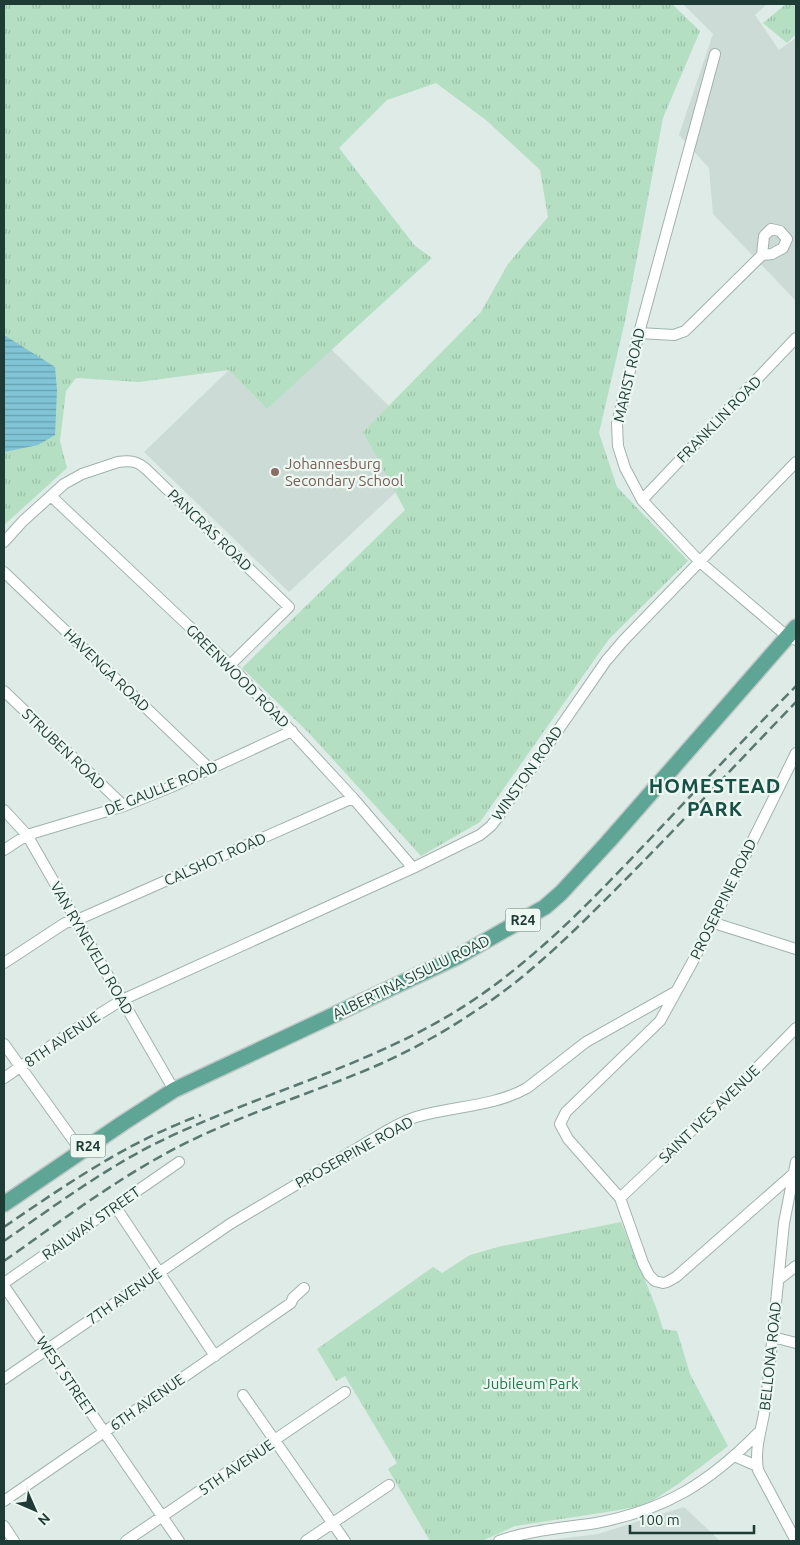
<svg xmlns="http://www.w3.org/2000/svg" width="800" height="1545" font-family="Ubuntu,sans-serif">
	<defs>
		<pattern id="park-tufts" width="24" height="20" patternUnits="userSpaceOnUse" patternTransform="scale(1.25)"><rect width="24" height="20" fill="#b4dfc2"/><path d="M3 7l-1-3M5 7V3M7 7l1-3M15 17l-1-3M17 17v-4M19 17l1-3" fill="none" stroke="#9ac0a7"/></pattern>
		<pattern id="water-rules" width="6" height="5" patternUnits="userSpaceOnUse" patternTransform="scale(1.25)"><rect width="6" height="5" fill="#80c4d6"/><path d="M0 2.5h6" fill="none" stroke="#68a0ae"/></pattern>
	</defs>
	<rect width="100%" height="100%" fill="#deebe6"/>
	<path fill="#ccdbd5" d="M683,4H767L755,15L779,50L796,38V301L713,214L709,168L679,135L713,34Z
		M331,349L389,406L363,432L396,492L289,592L144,452L229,370L267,409Z
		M684,1507L720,1541H541L598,1534Z"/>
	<path fill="url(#park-tufts)" d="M4,4H672L700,31L663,118L625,321L599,433L617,487L688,561L609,639L480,822L421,856L308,732L242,668L405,510L363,432L481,312L508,264L548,217L540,170L486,120L436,83L387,100L339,148L415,246L432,258L267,409L229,370L139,382L76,378L66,391L60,441L67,468L4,525Z
		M786,4H796V34L787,43L763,23Z
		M621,1222L656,1307L663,1329L677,1331L690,1374L728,1446L678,1484L646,1505L607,1512L515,1526L482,1541H430L388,1469L397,1463L345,1376L336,1381L317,1349L433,1267L442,1273L470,1255L498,1247Z"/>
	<path fill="url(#water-rules)" d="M4,335L55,367L57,390L55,435L38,445L4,452Z"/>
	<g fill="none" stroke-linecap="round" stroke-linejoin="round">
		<g stroke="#a1b3ad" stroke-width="12">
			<path id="street" d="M715,54L639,333L617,424L618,446L625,468L642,500L700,562L788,637L796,640
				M639,333L674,335L685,331L762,255L772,254L783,248L787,239L780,231L771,229L764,236L762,255
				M51,496L230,665L353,798L413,868
				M642,500L796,338
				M4,542L23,521L64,484L82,474L118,462C130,460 137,461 146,469L289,607L230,665
				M4,572L210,769
				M4,691L124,806
				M4,810L27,835L174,1090
				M4,850L27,835L124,806L171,787L292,731
				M711,922L796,949
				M4,963L65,923L77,920L353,798
				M4,1044L81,1151
				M4,1078L80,1026L122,1000L413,868L480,835L491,826L498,817L606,661L623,641L796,462
				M793,1174L676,1277L667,1282L663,1283L655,1281L649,1275L643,1263L620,1198L568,1139L560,1124L566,1112L660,1021L693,961L796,753
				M620,1198L741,1084L796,1028
				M115,1206L215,1356
				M778,1280L796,1266
				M4,1283L179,1162
				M4,1286L179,1541
				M773,1337L796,1343
				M4,1379L230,1224L388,1130C397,1125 406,1120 416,1117C453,1106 493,1107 527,1088L586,1042L675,992
				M243,1395L345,1541
				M734,1456L757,1466
				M4,1501L291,1303L293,1298L304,1288
				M4,1526L14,1541
				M126,1541L345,1392
				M306,1541L389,1485
				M499,1541C530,1530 563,1528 596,1523C666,1510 710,1482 759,1432
				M796,1541L758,1470C754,1446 763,1426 766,1402L784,1223L796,1162"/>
		</g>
		<g stroke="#c0c8c6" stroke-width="18">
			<path id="primary" d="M4,1204L123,1123L174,1090L459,956L545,907L561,893L608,842L796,627"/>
		</g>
		<use href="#street" stroke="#fff" stroke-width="10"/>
		<use href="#primary" stroke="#5ea596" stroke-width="15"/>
		<path stroke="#587871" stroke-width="2.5" stroke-dasharray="10 5" stroke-linecap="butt" d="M4,1227C67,1184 129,1141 201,1115
			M4,1241C60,1202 116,1160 180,1132C277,1088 382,1061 472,1001C539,956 594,898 650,839C698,788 747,736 796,686
			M4,1261C64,1219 124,1173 190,1141C251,1111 316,1092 378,1065C412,1050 446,1031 477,1010C534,973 581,924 629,876C685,819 740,760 796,702"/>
	</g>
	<circle fill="#8d6e63" stroke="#eef8f3" stroke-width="2" cx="275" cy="472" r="5"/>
	<g text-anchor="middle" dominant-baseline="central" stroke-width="4.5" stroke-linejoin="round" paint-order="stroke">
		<g fill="#eef8f3" stroke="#5c746e" stroke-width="1">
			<rect x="505.5" y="908.5" width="35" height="23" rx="4"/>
			<rect x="70.5" y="1134.5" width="35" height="23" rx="4"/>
		</g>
		<g font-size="14" font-weight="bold" fill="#1e3c35">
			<text x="523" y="920">R24</text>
			<text x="88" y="1146">R24</text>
		</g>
		<g font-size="15" fill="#1e3c35" stroke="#eef8f3">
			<text transform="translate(629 375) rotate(-77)">MARIST ROAD</text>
			<text transform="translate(719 419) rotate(-46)">FRANKLIN ROAD</text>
			<text transform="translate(210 530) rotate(44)">PANCRAS ROAD</text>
			<text transform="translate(107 670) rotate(44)">HAVENGA ROAD</text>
			<text transform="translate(238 676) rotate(45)">GREENWOOD ROAD</text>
			<text transform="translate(64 749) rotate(44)">STRUBEN ROAD</text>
			<text transform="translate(527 773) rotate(-55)">WINSTON ROAD</text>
			<text transform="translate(161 788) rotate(-22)">DE GAULLE ROAD</text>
			<text transform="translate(215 859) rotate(-24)">CALSHOT ROAD</text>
			<text transform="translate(723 899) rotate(-64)">PROSERPINE ROAD</text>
			<text transform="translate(92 948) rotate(60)">VAN RYNEVELD ROAD</text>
			<text transform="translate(411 977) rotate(-26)">ALBERTINA SISULU ROAD</text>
			<text transform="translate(62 1039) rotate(-34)">8TH AVENUE</text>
			<text transform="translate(709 1114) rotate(-44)">SAINT IVES AVENUE</text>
			<text transform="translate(354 1152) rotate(-29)">PROSERPINE ROAD</text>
			<text transform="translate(91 1223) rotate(-35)">RAILWAY STREET</text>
			<text transform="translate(124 1296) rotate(-35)">7TH AVENUE</text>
			<text transform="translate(770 1356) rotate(-84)">BELLONA ROAD</text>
			<text transform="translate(66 1376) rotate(56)">WEST STREET</text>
			<text transform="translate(147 1402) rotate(-35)">6TH AVENUE</text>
			<text transform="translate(236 1467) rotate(-34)">5TH AVENUE</text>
		</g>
		<g font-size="15" fill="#785e54" stroke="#eef8f3" text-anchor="start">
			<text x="285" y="463">Johannesburg<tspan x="285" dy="17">Secondary School</tspan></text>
		</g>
		<g font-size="15" fill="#247648" stroke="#eef8f3">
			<text x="531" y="1383">Jubileum Park</text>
		</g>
		<g font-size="20" font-weight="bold" letter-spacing="1" fill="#185045" stroke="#eef8f3">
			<text x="715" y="785">HOMESTEAD<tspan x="715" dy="23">PARK</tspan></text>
		</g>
	</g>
	<rect width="800" height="1545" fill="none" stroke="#1e3c35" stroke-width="10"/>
	<g transform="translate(35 1510) rotate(135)" stroke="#eef8f3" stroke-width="4" paint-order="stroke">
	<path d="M0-4L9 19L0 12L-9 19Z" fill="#1e3c35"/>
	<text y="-8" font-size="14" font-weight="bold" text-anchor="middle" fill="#1e3c35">N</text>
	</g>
	<path d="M630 1525v8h124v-8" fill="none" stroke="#1e3c35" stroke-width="2.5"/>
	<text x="638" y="1525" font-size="15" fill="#1e3c35" stroke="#eef8f3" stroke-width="4" paint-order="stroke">100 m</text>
</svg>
